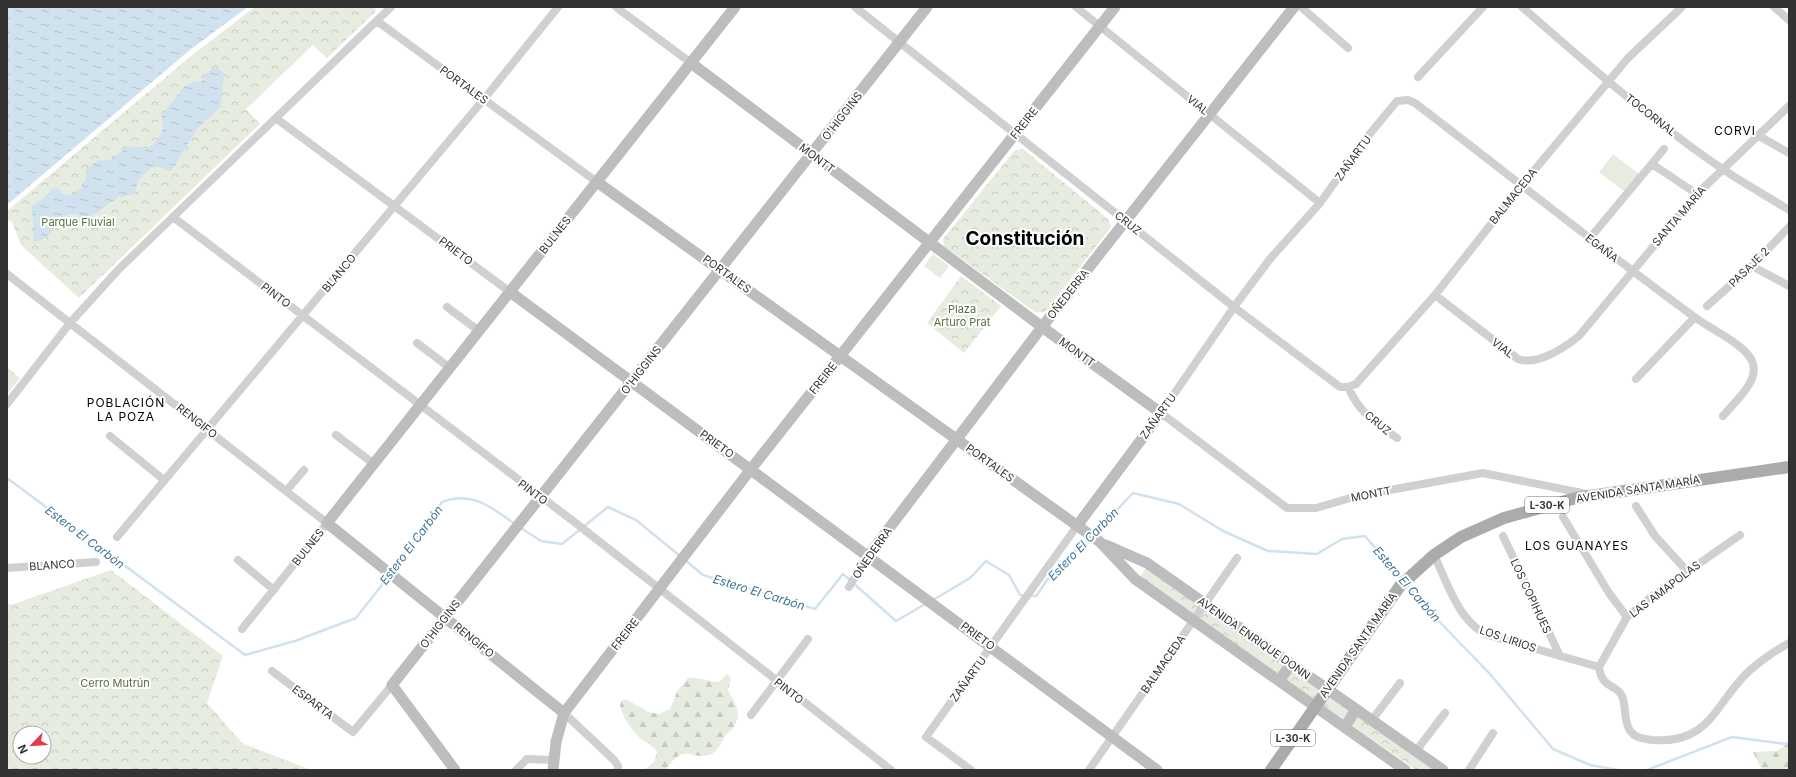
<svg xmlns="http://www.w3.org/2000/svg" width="1796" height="777" font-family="Inter,sans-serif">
	<defs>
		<pattern id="forest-firs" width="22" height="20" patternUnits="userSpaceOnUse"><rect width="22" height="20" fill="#e6ecdf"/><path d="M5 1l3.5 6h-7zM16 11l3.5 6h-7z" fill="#c6cbc0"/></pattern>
		<pattern id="park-crowns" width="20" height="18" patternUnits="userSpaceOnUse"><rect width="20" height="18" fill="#e6ecdf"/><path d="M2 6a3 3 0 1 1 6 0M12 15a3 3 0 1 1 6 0" fill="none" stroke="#c6cbc0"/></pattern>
		<pattern id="water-ripples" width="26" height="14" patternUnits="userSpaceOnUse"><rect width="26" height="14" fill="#cfe2ee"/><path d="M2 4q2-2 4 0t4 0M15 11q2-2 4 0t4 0" fill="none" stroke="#b2c2cd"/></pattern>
	</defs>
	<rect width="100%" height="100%" fill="#fff"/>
	<path fill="#e6ecdf" d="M1613,154L1639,174L1625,192L1599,172Z
		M933,254L949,266L940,278L924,266Z"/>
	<path fill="url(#forest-firs)" d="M727,674L731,678L728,690C735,703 744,714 732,729C729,732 726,734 724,738C721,743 718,750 713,753C694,764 685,739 666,770H644L654,762L657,752C653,746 649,745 644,741C634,734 624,719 620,707L621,701L626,699L648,712L659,714L670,709L677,692L688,678C698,676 708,682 719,682Z
		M1789,743V770H1762L1753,752L1777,751Z"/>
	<path fill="url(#park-crowns)" fill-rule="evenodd" d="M255,7H374L376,11L327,58L313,45L246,109L260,124L79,298L21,245L12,222L7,220V211L191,56Z
		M1023,149L1108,219L1111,227L1045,312H1035L944,246L943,239L1015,150Z
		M961,276L1001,306L964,353L927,323Z
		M7,367L20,378L7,394Z
		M1146,568L1436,770H1416L1140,577Z
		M111,570L223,656L207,703L242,743L311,770H7V604H14ZM20,733H44V757H20Z"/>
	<path fill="url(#water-ripples)" d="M7,7H248L190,50L7,205Z
		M214,68L220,70L224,73L221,106L196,130L175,166L170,171L160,167H152L139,179L134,194L119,197L84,221L77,214C53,212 58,238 34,242L32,206L45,197L53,188H58L63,194L72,195C84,186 86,183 87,168L99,160H111L128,146L149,148L158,139L163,130L162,116L166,110L184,87L194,82H201L208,72Z"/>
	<path fill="#fff" d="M248,7H250L222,30L191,52L72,154L7,207V205L190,50Z"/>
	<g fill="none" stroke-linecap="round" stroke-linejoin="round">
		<path stroke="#cfe2ee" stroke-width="2.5" d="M7,478L245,655L295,641L356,618L389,576
			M521,528L541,541L562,544L608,507L636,520L680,556
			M1094,534L1133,493L1179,504L1223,531L1268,551L1317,554L1342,539L1365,536L1402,579
			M685,560L703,575L815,609L843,574L896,621L927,603
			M392,572L442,502C472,490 492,508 515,524
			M1406,584L1431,613L1490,674L1553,749L1590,765L1618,770
			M933,600L970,578L986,561L1009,575L1020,595L1036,596L1052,573L1089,539
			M1647,770L1732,737L1786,744L1789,742"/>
		<path stroke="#d0d0d0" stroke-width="8" d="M616,7L691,63
			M855,7L1234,307L1340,387H1348L1356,384L1435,295L1522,185L1628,58L1682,7
			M1076,7L1320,203
			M1301,7L1348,48
			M1522,7C1586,63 1651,120 1721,168C1743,183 1767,196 1789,210
			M1774,7L1789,20
			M377,21L597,182
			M1418,77L1483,7
			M277,119L510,292
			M1759,136L1789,153
			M1652,164L1697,194
			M173,217L577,524L891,770
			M1590,238L1664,149
			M1752,266L1789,286
			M7,274L327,523L242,629
			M1435,295L1518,359C1537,366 1564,348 1579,336L1697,194L1789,106
			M1707,306L1752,266L1789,227
			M447,307L479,331
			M417,343L450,368
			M1636,379L1694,318
			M1348,387C1361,415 1373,420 1397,438
			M7,404L70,323L119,269L391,7
			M336,435L374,464
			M110,436L164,480
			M287,490L304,470
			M1587,494L1483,473L1357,496L1316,508H1287L1161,413L1234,307L1270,259L1320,203L1368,136L1397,101L1408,100L1415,103C1508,174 1599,247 1693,316C1708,328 1745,344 1752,361C1761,381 1734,402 1723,416
			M1636,506L1655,536L1687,571
			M1563,517L1609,593L1627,617
			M1740,535L1651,597L1627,617L1599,667C1602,691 1619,683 1623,699C1626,709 1624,720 1629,729C1634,738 1643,739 1653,740C1708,744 1714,707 1745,675C1758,662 1773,652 1789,643
			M1503,536L1560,656
			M117,537L484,99L558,7
			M1434,555C1447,582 1460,626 1491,636L1599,667
			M238,560L274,590
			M7,568L96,562
			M849,587L868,556
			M272,671L353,732L392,685
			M564,713L614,760L618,766V770
			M751,715L808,639
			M1372,720L1400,683
			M1416,751L1445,713
			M516,770L527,759L554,760
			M971,770L926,737L1077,526
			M1089,770L1237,558
			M1469,770L1493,733"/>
		<path stroke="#bdbdbd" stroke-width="11" d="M691,63L1042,327L1161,413L1077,526
			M597,182L1100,542L1135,579L1405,770
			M510,292L1157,770
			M1106,545L1147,563L1443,770
			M868,556L1042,327L1294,7
			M1279,681L1291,664
			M564,713L327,523L735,7
			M1345,727L1356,709
			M455,770L392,685L927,7
			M553,770L556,742L564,713L751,469L1115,7"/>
		<path stroke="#ababab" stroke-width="12" d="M1271,770L1400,586L1434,555L1461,537L1504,518L1576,498L1789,467"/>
	</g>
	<g text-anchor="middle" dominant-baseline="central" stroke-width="4" stroke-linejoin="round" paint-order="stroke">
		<g fill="#fff" stroke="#707070" stroke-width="1">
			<rect x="1525" y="497" width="44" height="16" rx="3"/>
			<rect x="1271" y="730" width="44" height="16" rx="3"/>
		</g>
		<g font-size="10" font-weight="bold" fill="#333">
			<text x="1547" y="505">L-30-K</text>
			<text x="1293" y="738">L-30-K</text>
		</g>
		<g font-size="11" fill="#333" stroke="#fff">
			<text transform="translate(464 85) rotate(36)">PORTALES</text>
			<text transform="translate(1198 105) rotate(39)">VIAL</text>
			<text transform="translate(1651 115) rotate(38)">TOCORNAL</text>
			<text transform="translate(842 116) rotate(-52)">O'HIGGINS</text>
			<text transform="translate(1024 123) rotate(-52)">FREIRE</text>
			<text transform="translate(817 158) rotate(37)">MONTT</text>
			<text transform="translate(1353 158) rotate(-54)">ZAÑARTU</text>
			<text transform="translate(1513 196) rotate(-51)">BALMACEDA</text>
			<text transform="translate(1679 216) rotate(-49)">SANTA MARÍA</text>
			<text transform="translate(1128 223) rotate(38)">CRUZ</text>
			<text transform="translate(555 235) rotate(-52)">BULNES</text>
			<text transform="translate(1602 248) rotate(38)">EGAÑA</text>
			<text transform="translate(456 251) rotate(37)">PRIETO</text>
			<text transform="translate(1749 267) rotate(-44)">PASAJE 2</text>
			<text transform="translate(339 273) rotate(-50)">BLANCO</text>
			<text transform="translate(727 274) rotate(36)">PORTALES</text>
			<text transform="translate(1068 294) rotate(-52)">OÑEDERRA</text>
			<text transform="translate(276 295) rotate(37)">PINTO</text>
			<text transform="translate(1503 348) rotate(37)">VIAL</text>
			<text transform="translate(1077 352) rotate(36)">MONTT</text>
			<text transform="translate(641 370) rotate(-52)">O'HIGGINS</text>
			<text transform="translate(823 378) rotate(-52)">FREIRE</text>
			<text transform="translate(1158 416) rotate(-54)">ZAÑARTU</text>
			<text transform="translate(197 421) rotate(38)">RENGIFO</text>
			<text transform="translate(1378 423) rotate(39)">CRUZ</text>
			<text transform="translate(717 444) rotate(36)">PRIETO</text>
			<text transform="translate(990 463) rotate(36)">PORTALES</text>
			<text transform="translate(1638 489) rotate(-9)">AVENIDA SANTA MARÍA</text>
			<text transform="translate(533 492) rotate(37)">PINTO</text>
			<text transform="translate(1371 494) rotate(-11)">MONTT</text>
			<text transform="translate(308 547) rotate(-51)">BULNES</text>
			<text transform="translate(872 553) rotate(-55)">OÑEDERRA</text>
			<text transform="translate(52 565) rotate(-4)">BLANCO</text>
			<text transform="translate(1665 589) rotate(-37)">LAS AMAPOLAS</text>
			<text transform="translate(1531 596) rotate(65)">LOS COPIHUES</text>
			<text transform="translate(440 624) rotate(-52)">O'HIGGINS</text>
			<text transform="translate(625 634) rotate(-52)">FREIRE</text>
			<text transform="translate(978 636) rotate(36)">PRIETO</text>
			<text transform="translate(1254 638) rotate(35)">AVENIDA ENRIQUE DONN</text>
			<text transform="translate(1508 639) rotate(19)">LOS LIRIOS</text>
			<text transform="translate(474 640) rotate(39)">RENGIFO</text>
			<text transform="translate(1358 645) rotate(-55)">AVENIDA SANTA MARÍA</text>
			<text transform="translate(1163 664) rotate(-55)">BALMACEDA</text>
			<text transform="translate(968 679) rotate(-54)">ZAÑARTU</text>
			<text transform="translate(789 691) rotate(38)">PINTO</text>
			<text transform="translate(313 702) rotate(37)">ESPARTA</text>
		</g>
		<g font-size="11" fill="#56703f" stroke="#fff">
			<text x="78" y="222">Parque Fluvial</text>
			<text x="962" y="309">Plaza<tspan x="962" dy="13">Arturo Prat</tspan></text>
			<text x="115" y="683">Cerro Mutrún</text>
		</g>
		<g font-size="12" letter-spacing="1" fill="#000" stroke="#fff">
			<text x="1735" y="130">CORVI</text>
			<text x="126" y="402">POBLACIÓN<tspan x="126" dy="14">LA POZA</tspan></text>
			<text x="1577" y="545">LOS GUANAYES</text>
		</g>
		<g font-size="12" font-style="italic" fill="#3f7597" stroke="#fff">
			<text transform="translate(85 537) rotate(37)">Estero El Carbón</text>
			<text transform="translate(1083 544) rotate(-46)">Estero El Carbón</text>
			<text transform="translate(411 545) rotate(-53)">Estero El Carbón</text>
			<text transform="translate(1407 584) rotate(49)">Estero El Carbón</text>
			<text transform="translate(759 592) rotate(17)">Estero El Carbón</text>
		</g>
		<g font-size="19" font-weight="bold" fill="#000" stroke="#fff">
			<text x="1025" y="238">Constitución</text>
		</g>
	</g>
	<rect width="1796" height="777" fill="none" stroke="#333333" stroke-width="16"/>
	<g transform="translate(32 745) rotate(245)"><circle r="19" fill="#ffffff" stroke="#adadad"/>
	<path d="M0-3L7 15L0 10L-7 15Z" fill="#e63946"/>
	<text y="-6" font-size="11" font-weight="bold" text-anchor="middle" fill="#333333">N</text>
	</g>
</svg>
